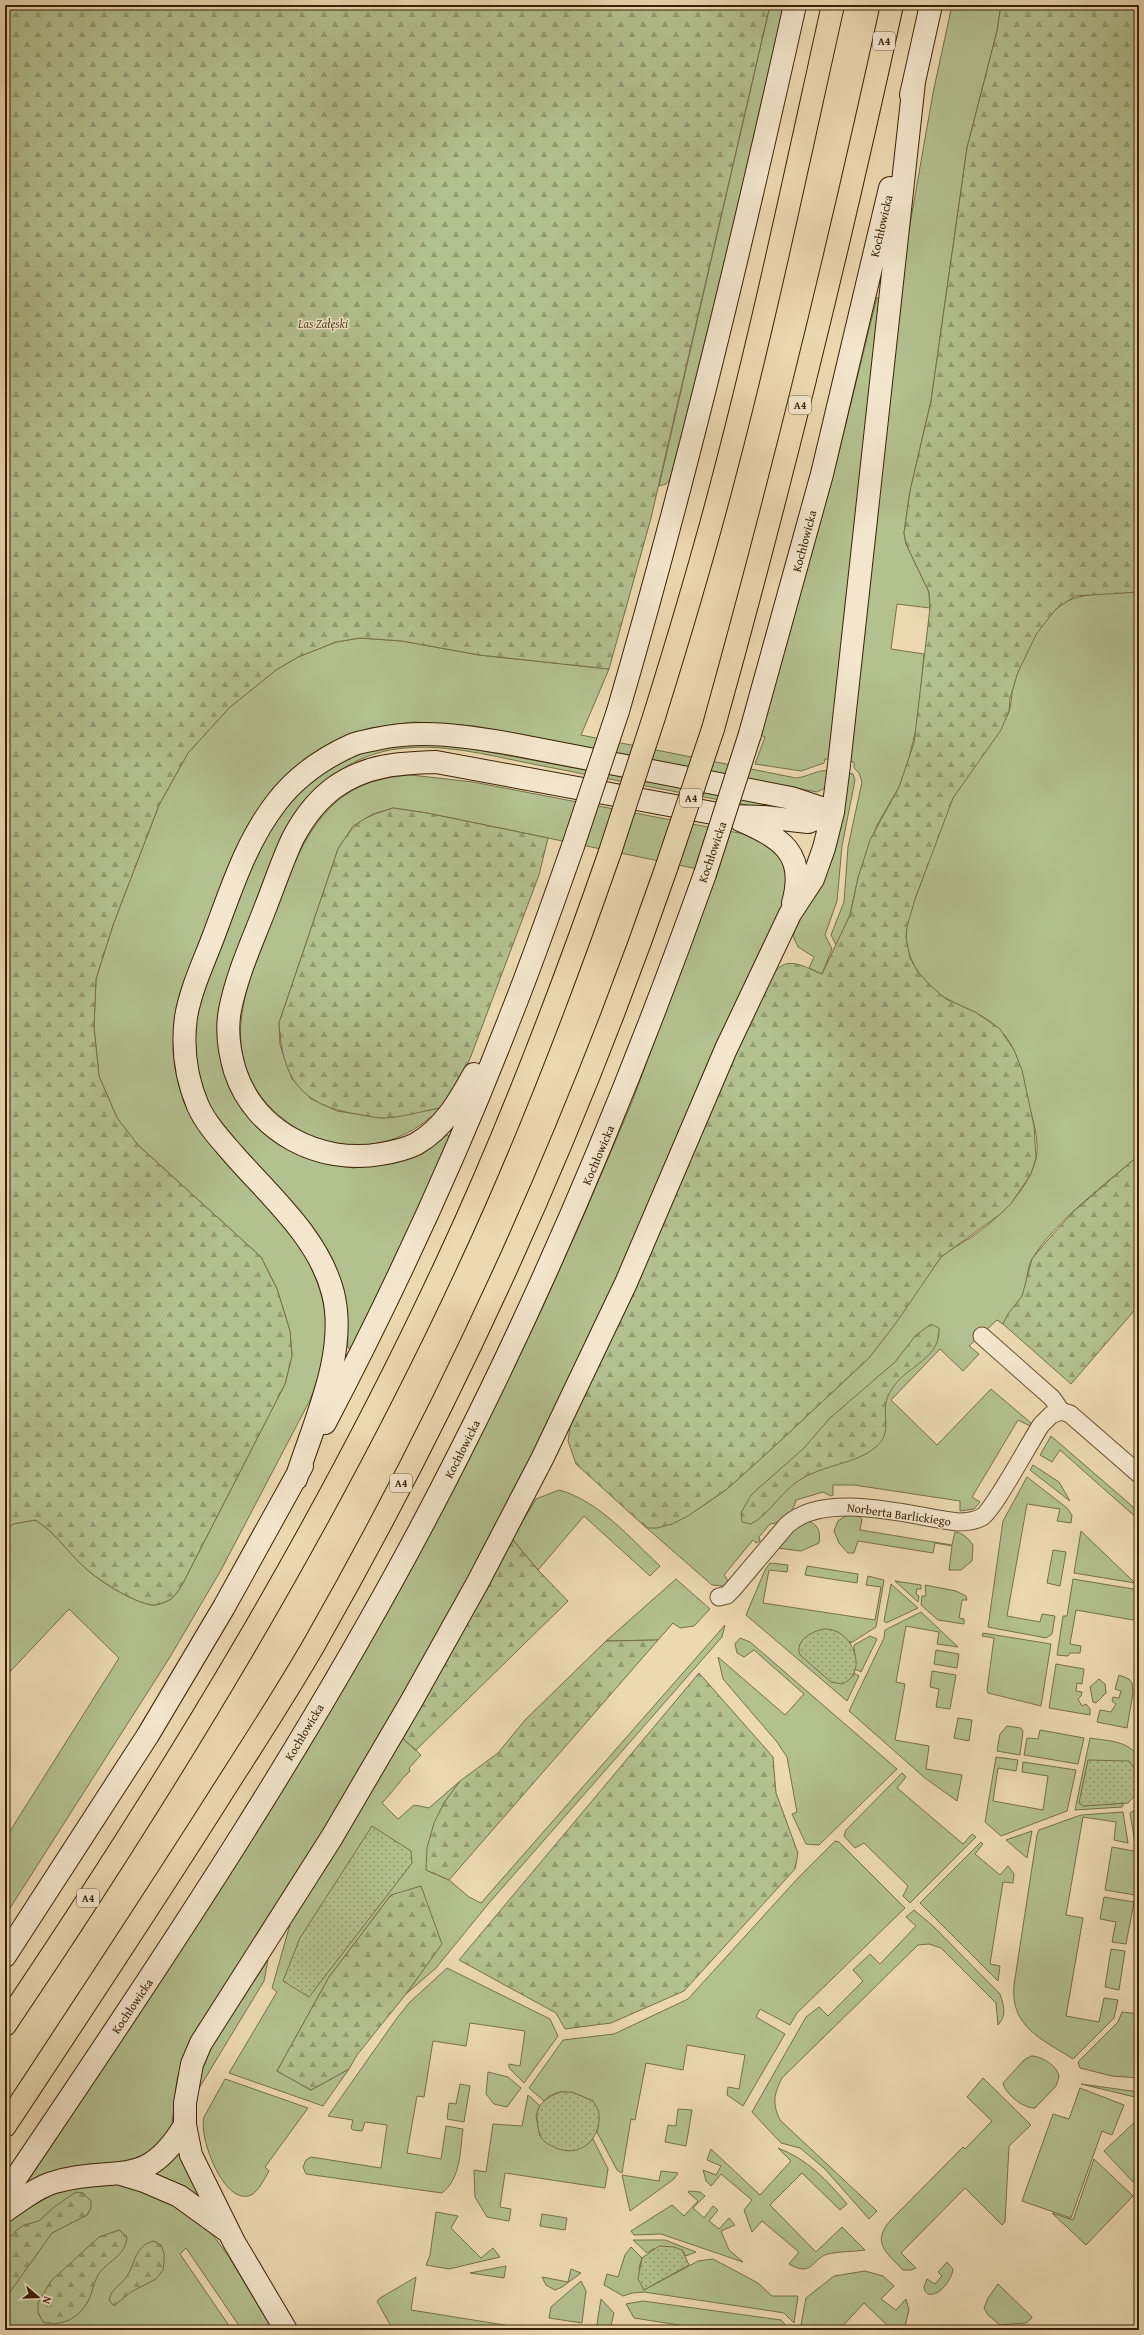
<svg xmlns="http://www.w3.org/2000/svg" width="1144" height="2335" font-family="'Gentium Book Plus',serif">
	<defs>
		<pattern id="forest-firs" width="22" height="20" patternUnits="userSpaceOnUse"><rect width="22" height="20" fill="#b3c08f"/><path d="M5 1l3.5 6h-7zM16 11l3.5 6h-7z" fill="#939c73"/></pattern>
		<pattern id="park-dots" width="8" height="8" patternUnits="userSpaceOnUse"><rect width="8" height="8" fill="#b3c08f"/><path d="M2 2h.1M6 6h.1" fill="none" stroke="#939c73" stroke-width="1.8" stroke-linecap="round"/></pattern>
	</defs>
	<rect width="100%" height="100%" fill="#ecd9b1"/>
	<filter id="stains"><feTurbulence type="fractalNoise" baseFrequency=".005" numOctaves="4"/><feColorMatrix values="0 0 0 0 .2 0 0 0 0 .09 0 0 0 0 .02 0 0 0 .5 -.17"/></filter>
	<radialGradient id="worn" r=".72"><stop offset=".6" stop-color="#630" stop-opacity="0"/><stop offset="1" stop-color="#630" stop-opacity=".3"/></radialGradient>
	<path fill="#b3c08f" stroke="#76704a" d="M770,5H785L749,163L672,477L666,484L659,486Z
		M952,5H1001L997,31L967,148L931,401L910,491L904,533L906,544L929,592L930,608L897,604L891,649L924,654L918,721L907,766L899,787L877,825L858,878L850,915L836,945L831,935L844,902L848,847L862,782L859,773L854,768V762L848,761L905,253L933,93Z
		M877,297L880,300L831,759H825L824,763L801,771L755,764L765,737L760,735L837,460Z
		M1139,592V1155C1106,1184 1055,1221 1032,1259C1026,1269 1028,1283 1023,1294C1019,1305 1008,1313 1003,1324L997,1320L969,1346L979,1354L963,1371L940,1349L891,1400L937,1445L991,1389L1031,1423L1030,1426L1018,1420L972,1497L980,1502L974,1509L960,1511V1501L854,1485H833V1495L831,1496L823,1492L796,1500C793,1513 783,1523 770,1524L759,1537L760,1541L756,1543L753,1540L724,1575L729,1582L724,1586L712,1585L641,1523L648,1528L698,1509L707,1503L727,1489L779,1442L869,1358L941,1257C951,1249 960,1244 970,1238C998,1219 1027,1192 1036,1159C1040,1142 1033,1119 1028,1103C1022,1078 1020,1051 1001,1031C987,1016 967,1009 949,1000C926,988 908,963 906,938C905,919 915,900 921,883C931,855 939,824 953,798C969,768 993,745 1008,714C1012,705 1011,694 1014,684C1022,657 1035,629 1056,609C1075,590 1113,594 1139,592Z
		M360,638L402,641L479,655L609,669L581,735L796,778C808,777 818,769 829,771L825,788L817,792L475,726L414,722L370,728L351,734L280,782L176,1059L305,1255C333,1309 332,1345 310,1400L221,1570L170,1657L5,1916V1839L119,1658L69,1609L5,1677V1532L13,1524L35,1520C55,1532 65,1548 81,1564C95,1579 132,1602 152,1605C156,1606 169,1601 172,1598C176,1595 180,1588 183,1583L285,1384L292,1356L290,1331L277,1289L261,1257L138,1145L117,1118L99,1076L94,1027L96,979L113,925L159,805L188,753L229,708L276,670L298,657L336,642Z
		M440,743L790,808L789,811L747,805C677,792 608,779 538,765C496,757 449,744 406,748C366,751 336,769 308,797L235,958L238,1102L257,1126L279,1144L302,1157L327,1164L354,1168L401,1161L424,1151L447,1135L450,1137L402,1244L352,1348H348C347,1333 348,1316 345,1301C332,1238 290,1202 249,1156C233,1137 214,1119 205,1096C196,1072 193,1048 196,1023C201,983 221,944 235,908C248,876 259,840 281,812C293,797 308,783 324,772C365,745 393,747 440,743Z
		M847,773L853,774L855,780L842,846L837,901L825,935L832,949L822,974L809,968L814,957L798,947L793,936Z
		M411,775L473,782L760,837L787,860L788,894L621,1268L549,1423L475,1566L431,1647L312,1849L191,2038L177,2079L172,2124L168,2135L141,2162L26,2184L170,1967L252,1839L458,1479L541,1311L584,1215L632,1102L717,873L427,813L393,808L373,814L353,826L338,849L279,1023L280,1045L292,1079L311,1099L337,1111L383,1118L440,1108C415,1135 378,1150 341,1144C313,1139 291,1128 271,1108C214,1049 250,978 274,914C289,876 303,833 333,805C355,784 382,777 411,775Z
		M1051,1436L1139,1512V1520L1060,1450L1052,1462L1040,1455Z
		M1033,1465L1059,1482L1070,1501L1030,1470Z
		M1027,1477L1067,1508L1072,1515L1071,1523L1057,1521L1060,1509L1027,1504L1007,1616L1040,1622L1042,1614L1055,1616L1052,1634L1046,1638L988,1627L1003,1521Z
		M559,1490C599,1501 630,1538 660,1566L650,1576L584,1516L538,1570L512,1539L536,1499Z
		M847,1515H858L862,1519L860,1530L952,1545L955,1532C963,1533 968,1538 973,1545L972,1561L961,1570H949L952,1546L935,1543L933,1553L858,1541L854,1553H848L839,1543L834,1531L838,1521Z
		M806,1520C818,1524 821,1531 819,1543L801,1551L777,1548L792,1529Z
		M1081,1531L1135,1583L1074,1573Z
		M1053,1550L1066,1552L1060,1586L1047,1583Z
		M770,1563L788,1565L787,1572L769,1570L763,1603L875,1620L881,1587L866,1585L868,1576L884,1580L876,1627L851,1643L850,1641L853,1676L854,1673L859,1676L847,1701L746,1615L765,1570Z
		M807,1566L858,1574L857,1583L805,1575Z
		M676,1579L710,1609L694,1626L680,1628L673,1623L658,1640L606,1641Z
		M1073,1579L1139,1590V1621L1076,1610L1070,1644L1081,1646L1080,1653H1070L1068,1656L1057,1655L1063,1616H1067Z
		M895,1581L921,1585V1589H917L916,1594L919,1596L918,1602Z
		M891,1584L918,1608L886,1623L884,1621Z
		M925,1585L956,1591L966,1596L967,1600H962L959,1618L964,1619V1624L938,1620L921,1605L922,1596H926Z
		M921,1612L958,1647L937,1644L939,1632L906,1626L896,1682L905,1684L895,1740L929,1746L926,1769L962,1775L957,1801L925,1778L849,1711L884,1638L885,1630Z
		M725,1625L722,1637L489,1903L436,1968L406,1994L442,1943L391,1895L329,1977L277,2071L311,2090L349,2069L323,2106L229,2073L277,1992L272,1988L291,1921L402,1738L421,1755L409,1768L410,1771C399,1781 393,1792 382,1803L398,1819L414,1805L429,1808L460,1781L444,1803L426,1870L449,1880L469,1897L481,1903Z
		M983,1633L1051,1644L1041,1706L988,1693L987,1690L994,1638L982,1636Z
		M870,1636L877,1639L861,1672L855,1669L854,1645Z
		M740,1638L750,1642L897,1769L819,1845L806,1844L792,1814L797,1812L787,1757L777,1742L723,1679L718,1657L785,1715L804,1694L754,1650L744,1657L737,1653L735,1644Z
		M936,1650L959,1654L957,1668L934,1664Z
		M1056,1664L1084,1669L1082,1684L1077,1683L1076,1691L1082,1692L1081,1696L1078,1699L1082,1706L1086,1704L1090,1709V1715L1049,1708Z
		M932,1671L956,1675L950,1709L936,1707L939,1689L930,1687Z
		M1119,1675L1129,1679L1132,1683L1133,1693L1127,1728L1097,1722L1100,1710L1111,1712L1116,1704L1112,1701L1113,1697L1119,1698L1121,1691L1115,1689Z
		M1099,1679L1105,1684L1106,1693L1096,1703L1093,1702L1090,1687Z
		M958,1718L972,1720L969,1741L954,1738Z
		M1007,1726L1021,1728L1023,1731L1020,1755L997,1751L1000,1734Z
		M1040,1730L1084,1738L1078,1764L1024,1755L1027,1738L1038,1739Z
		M1090,1738C1106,1741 1130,1740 1138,1758C1141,1763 1139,1774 1139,1780L1138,1773L1083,1806L1124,1803L1122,1807L1075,1810Z
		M996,1757L1018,1760L1016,1771L998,1768L993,1801L1043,1810L1048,1776L1022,1772L1023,1762L1076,1770L1067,1811L1001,1836L985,1822Z
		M902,1773L906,1777L897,1788L963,1844L972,1834L976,1837L910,1903L903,1896L908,1886L864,1843L855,1848L844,1836L846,1830Z
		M1139,1807V1844L1135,1843L1130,1813Z
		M1123,1812L1128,1843L1114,1840L1116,1822L1083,1817L1066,1915L1083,1918L1066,2016L1099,2022L1104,1998L1118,2000L1114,2018L1073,2059C1042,2039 1010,2027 1014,1985L1037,1835L1039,1830L1081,1815Z
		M1032,1831L1027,1858L1006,1840Z
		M835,1841L839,1842L905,1908L797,2013L790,2025L760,2009L756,2017L785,2034L743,2106L727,2095L728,2087L739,2089L745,2055L687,2045L683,2070L646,2063L635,2120L631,2119L622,2173L617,2170L597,2132L598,2127L593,2101C577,2094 558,2085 544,2101L529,2088L563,2040L614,2034L688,1999L798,1878Z
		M981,1842L983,1844L975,1854L1000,1875L1008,1866L1014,1874L1013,1883L1003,1882L990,1964L1000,1966L998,1981L920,1903Z
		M1112,1847L1139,1852V1870L1135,1895L1105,1890Z
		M1104,1897L1134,1902L1126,1944L1112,1942L1116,1922L1100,1919Z
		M914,1910L933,1926L1000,1994C1004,2006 1007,2015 998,2025L996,2003L941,1948L929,1944L918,1945L782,2078C774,2094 772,2103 780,2120L877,2211L869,2219L824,2168L800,2148L781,2143L752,2112L806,2017L819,2007L828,2016L863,1981L853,1970L870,1954L880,1964L916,1926L906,1917Z
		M1111,1949L1125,1951L1119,1990L1105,1987Z
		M268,1960L264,1981L198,2090L201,2073L210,2049Z
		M447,1968L550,2019L558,2036L524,2083L509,2068V2064L520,2066L525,2031L470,2023L466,2046L433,2041L424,2097L417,2096L407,2153L441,2159L446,2126L463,2129C460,2151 461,2178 442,2193L306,2174L303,2167L306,2160L311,2157L381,2168L387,2125L365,2122L362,2131L353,2130L351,2128L353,2120L328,2116L397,2018L409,2003Z
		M1122,2012L1139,2014V2078L1112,2076L1080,2068L1078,2062L1118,2022Z
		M1031,2056C1042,2056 1058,2066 1059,2077L1056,2086L1035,2108C1024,2109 1005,2094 1003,2083L1024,2060Z
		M488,2072L508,2077L521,2088L507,2107L494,2104L486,2094Z
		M983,2078L1031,2125L1009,2146L1005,2222L1002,2225L965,2188L901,2253L916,2268L911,2270H903C887,2253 871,2243 890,2221L963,2147L965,2149L992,2121L967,2097Z
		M225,2079L308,2108L265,2167L269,2171C265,2178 258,2192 251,2195C224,2207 198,2136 204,2117Z
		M460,2084L470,2086L464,2122L447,2119L449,2103L456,2104Z
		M1081,2084L1139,2092V2098Z
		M1080,2088L1124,2105L1112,2135L1102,2131L1071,2218L1022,2201L1053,2114L1069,2119Z
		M528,2095L540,2106L536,2116L540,2136L588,2144L593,2139L608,2169L605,2188L505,2173L500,2207L511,2209L509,2221L487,2217L475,2197L474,2170L486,2172L493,2124L522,2126Z
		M678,2109L692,2110L686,2146L665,2142L668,2125L676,2126Z
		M1139,2118V2177L1133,2182L1104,2151Z
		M778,2148C807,2159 827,2180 847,2204L840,2210L802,2173L770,2205L816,2252L842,2227L865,2250C853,2252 839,2251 828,2254C812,2258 813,2278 789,2264L799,2252L762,2221L752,2232L744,2210L752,2200L721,2174L711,2186L706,2181L703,2170L716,2175L721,2166L707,2160L711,2149L760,2195L791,2161Z
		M179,2152L198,2194L196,2196L155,2176L154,2172Z
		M1094,2159L1133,2196L1086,2245L1052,2213L1073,2220Z
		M661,2171L678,2173L674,2179L630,2211L622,2175L659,2181Z
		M109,2182L154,2192L209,2230L229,2257L273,2330H242L186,2248L180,2254L232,2330H5V2222L48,2193Z
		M689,2191L700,2192L705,2196L693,2208L704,2218L713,2206L718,2210L709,2221L719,2229L729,2218L735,2225L721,2231L729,2250L743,2262L661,2234L634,2235L631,2231L672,2205L684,2216L698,2201L688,2192Z
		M436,2212L458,2216L451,2228L481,2258L493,2248L500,2257L449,2269L426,2265L430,2255Z
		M542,2214L567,2218L565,2230L540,2226Z
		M633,2240H665L696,2252L686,2256L682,2250L653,2249L647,2253Z
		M631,2247L642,2258L639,2268L644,2290L698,2261L713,2259L758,2283L772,2296H798L794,2323L784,2313L772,2311L644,2292L632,2293L623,2296L604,2285L607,2274L618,2277L625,2255Z
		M947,2262L953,2269C952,2279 940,2297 928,2294L925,2291L924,2287L927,2279L935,2284L942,2276L938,2272Z
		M506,2266L504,2278L470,2273Z
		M571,2269L581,2273L562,2287L555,2290L546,2285L542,2277L568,2282Z
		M865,2271L883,2276L894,2286L881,2299L896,2310L906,2299L909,2310L904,2330H886L889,2327L864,2303L839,2330H800L806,2298L834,2276Z
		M416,2277L411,2310L517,2327L516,2330H393L377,2301L380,2298Z
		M581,2281L586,2291L582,2323L549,2318L551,2307Z
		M998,2284L1032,2317V2318L1026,2323L1000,2325L988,2315L984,2308L988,2298Z
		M601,2299L614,2313L610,2330H596Z
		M643,2301L781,2320L790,2330H691L692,2327L634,2318L626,2304Z"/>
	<path fill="url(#forest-firs)" stroke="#76704a" d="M5,5H770L651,518L609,669L479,655L402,641L360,638L336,642L298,657L276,670L229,708L188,753L159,805L113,925L96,979L94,1027L99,1076L117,1118L138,1145L261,1257L277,1289L290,1331L292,1356L285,1384L183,1583C180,1588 176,1595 172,1598C169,1601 156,1606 152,1605C132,1602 96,1579 81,1564C65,1549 55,1532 35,1520L13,1524L5,1532Z
		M1001,5H1139V592L1075,596L1056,609L1037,633L1018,672L1010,698L1009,711L1001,730L953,798L915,899L907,927L906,937L910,958L918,972L930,985L946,999L975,1012L1000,1029L1014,1050L1022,1070L1034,1126L1036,1158L1031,1174L1010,1205L999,1215L941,1257L896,1323L869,1358L764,1456L727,1489L688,1516L672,1524L657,1528H648L641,1523L576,1464L568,1441L570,1427L735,1052L774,973C787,954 806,968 822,974L850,915L858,878L870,840L899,787L914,743L930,608L929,592L906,544L904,533L910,491L931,401L967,148L997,31Z
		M393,808L427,813L548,838L539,875L471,1056L462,1077L440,1108C422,1111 401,1118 383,1118C374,1118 364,1115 356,1114C300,1105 282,1077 279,1023L338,849C356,821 361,818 393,808Z
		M1139,1155V1305L1071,1384L1003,1324L1008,1314L1022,1296L1032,1259L1039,1250L1073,1212Z
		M931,1324L939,1328C941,1358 909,1365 894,1386C891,1390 887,1396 886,1402C883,1419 892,1433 876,1447C855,1465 823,1464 798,1481C780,1493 771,1513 751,1524L742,1522L741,1513L751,1495L804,1448L830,1418L895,1362L916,1335Z
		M512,1539L538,1570L568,1601L416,1750L402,1738Z
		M658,1640L449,1880L426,1870L427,1848L434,1823L444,1803L460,1781L498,1753L525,1720L606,1641Z
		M699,1673L773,1757L776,1793L798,1853L795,1869L684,1991L611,2023L565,2029L556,2013L459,1960Z
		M421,1886L442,1944L406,1994L357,2055L349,2069L311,2090L277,2071L329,1977L391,1895Z
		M76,2192L83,2193L91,2201V2208L87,2215L52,2233L5,2299V2242L18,2229L24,2225L39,2221L54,2207Z
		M119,2230L127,2237C126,2255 110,2260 100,2272C93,2282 93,2293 87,2303C78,2319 60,2327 43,2322L38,2313V2303L51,2281L99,2237Z
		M154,2241L161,2245L164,2253V2262L163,2270L156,2279L131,2292L114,2306L109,2300C111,2289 121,2285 127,2276C136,2263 134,2246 154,2241Z"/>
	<path fill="url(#park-dots)" stroke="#76704a" d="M824,1629C854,1628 869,1674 842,1684L831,1682L800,1655C794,1640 813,1631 824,1629Z
		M1088,1760L1129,1761L1138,1774L1137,1793L1128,1803L1083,1806L1079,1803Z
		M372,1826L411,1851L412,1863L309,1997L283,1981L300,1938Z
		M560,2092H572L593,2101C595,2105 599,2110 599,2115C601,2140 579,2158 556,2148C550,2145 544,2143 541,2137C538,2132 538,2125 537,2119C535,2104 548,2097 560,2092Z
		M659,2246L674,2247L682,2250L689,2265L644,2290L638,2279L642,2258Z"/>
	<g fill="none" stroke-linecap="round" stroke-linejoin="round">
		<g stroke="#664f30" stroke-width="19">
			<path id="street" d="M982,1336L1052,1398L1061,1411L1070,1414L1139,1474
				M719,1597L727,1595L732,1590L787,1525C826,1490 910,1516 958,1522C966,1522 975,1521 982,1517C994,1509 1030,1442 1041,1425L1051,1415L1061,1411"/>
		</g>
		<g stroke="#392105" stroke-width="24">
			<path id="secondary" d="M911,95L931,5
				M618,711C686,478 742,242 795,5
				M750,734L822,474L890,188
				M740,820C781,838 807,853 793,903
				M474,1074C459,1101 444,1128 416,1144C406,1149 393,1152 381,1154C320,1165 255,1132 235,1071C229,1051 226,1031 230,1010C237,974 253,940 266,906C275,883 283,859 293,838C303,819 317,800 335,787C366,765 399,763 436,762L729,816L764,817L808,822L833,812
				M325,1423C394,1291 457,1155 511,1015C533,960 553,903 573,846
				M296,1479C314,1422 348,1353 333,1293C319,1238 270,1196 234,1155C221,1140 206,1124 198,1106C186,1078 182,1047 186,1017C191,988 204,962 214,935C231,890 246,842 276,803C295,778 323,758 352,745C359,742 368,741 376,739C422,729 466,736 512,744L791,798L833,812
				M5,1956L148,1735L224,1607L302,1466
				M121,2174L144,2181L179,2196L226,2230
				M5,2194C167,1955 328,1714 458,1456C554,1267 634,1073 705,874
				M5,2211C20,2201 37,2187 55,2182C117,2164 145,2192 185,2125
				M286,2330L234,2242L191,2155L185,2125V2103L192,2064L201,2043L332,1837L411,1702L478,1582L542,1459L626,1283L726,1049L790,914L813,879L824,848L833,812L839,765L914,82"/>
		</g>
		<g stroke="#392105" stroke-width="24">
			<path id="highway" d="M654,717C679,637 703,557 724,476C765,320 798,162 833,5
				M713,729C780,489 839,248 892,5
				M5,2025C170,1780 324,1528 448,1260C510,1127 562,990 610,852
				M5,2126C75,2020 145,1914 213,1807C247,1753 283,1699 315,1643C456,1395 574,1135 667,866"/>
		</g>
		<use href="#street" stroke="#f3e6cc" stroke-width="17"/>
		<use href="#secondary" stroke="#f3e6cc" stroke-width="22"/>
		<use href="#highway" stroke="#ecd9b1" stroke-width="22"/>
		<g stroke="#392105" stroke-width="24" stroke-linecap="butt">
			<path id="secondary-bridge" d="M573,846L618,711
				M705,874L750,734"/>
		</g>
		<g stroke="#392105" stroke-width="24" stroke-linecap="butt">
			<path id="highway-bridge" d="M610,852L654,717
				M667,866L713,729"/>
		</g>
		<use href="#secondary-bridge" stroke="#f3e6cc" stroke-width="22"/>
		<use href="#highway-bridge" stroke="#ecd9b1" stroke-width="22"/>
	</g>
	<g text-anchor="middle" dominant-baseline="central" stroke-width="3" stroke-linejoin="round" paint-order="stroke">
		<g fill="#f3e6cc" stroke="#715c41" stroke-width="1">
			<rect x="873" y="32" width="22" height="18" rx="3"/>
			<rect x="789" y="396" width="22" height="18" rx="3"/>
			<rect x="680" y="789" width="22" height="18" rx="3"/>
			<rect x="390" y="1474" width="22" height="18" rx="3"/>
			<rect x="77" y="1889" width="22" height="18" rx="3"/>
		</g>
		<g font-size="11" font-weight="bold" fill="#392105">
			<text x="884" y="41">A4</text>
			<text x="800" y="405">A4</text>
			<text x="691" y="798">A4</text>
			<text x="401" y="1483">A4</text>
			<text x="88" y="1898">A4</text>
		</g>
		<g font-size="12" fill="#392105" stroke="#f3e6cc">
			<text transform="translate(881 226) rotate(-77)">Kochłowicka</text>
			<text transform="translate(804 541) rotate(-75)">Kochłowicka</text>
			<text transform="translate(712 852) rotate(-71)">Kochłowicka</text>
			<text transform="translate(598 1155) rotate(-67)">Kochłowicka</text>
			<text transform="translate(462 1449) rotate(-63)">Kochłowicka</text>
			<text transform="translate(899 1514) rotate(8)">Norberta Barlickiego</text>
			<text transform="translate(304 1732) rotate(-59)">Kochłowicka</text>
			<text transform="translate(132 2006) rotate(-56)">Kochłowicka</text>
		</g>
		<g font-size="12" font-style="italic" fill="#584928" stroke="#f3e6cc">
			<text x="323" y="323">Las Załęski</text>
		</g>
	</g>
	<rect width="1144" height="2335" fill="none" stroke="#ecd9b1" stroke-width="20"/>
	<rect x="6" y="6" width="1132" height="2323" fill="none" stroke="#392105" stroke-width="2"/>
	<rect x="10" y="10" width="1124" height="2315" fill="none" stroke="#392105"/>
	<g transform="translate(38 2297) rotate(109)" stroke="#f3e6cc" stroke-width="3" paint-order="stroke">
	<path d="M0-3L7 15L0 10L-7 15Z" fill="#392105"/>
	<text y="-6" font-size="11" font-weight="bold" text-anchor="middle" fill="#392105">N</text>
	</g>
	<rect width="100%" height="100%" filter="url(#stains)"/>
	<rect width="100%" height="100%" fill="url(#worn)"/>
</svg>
